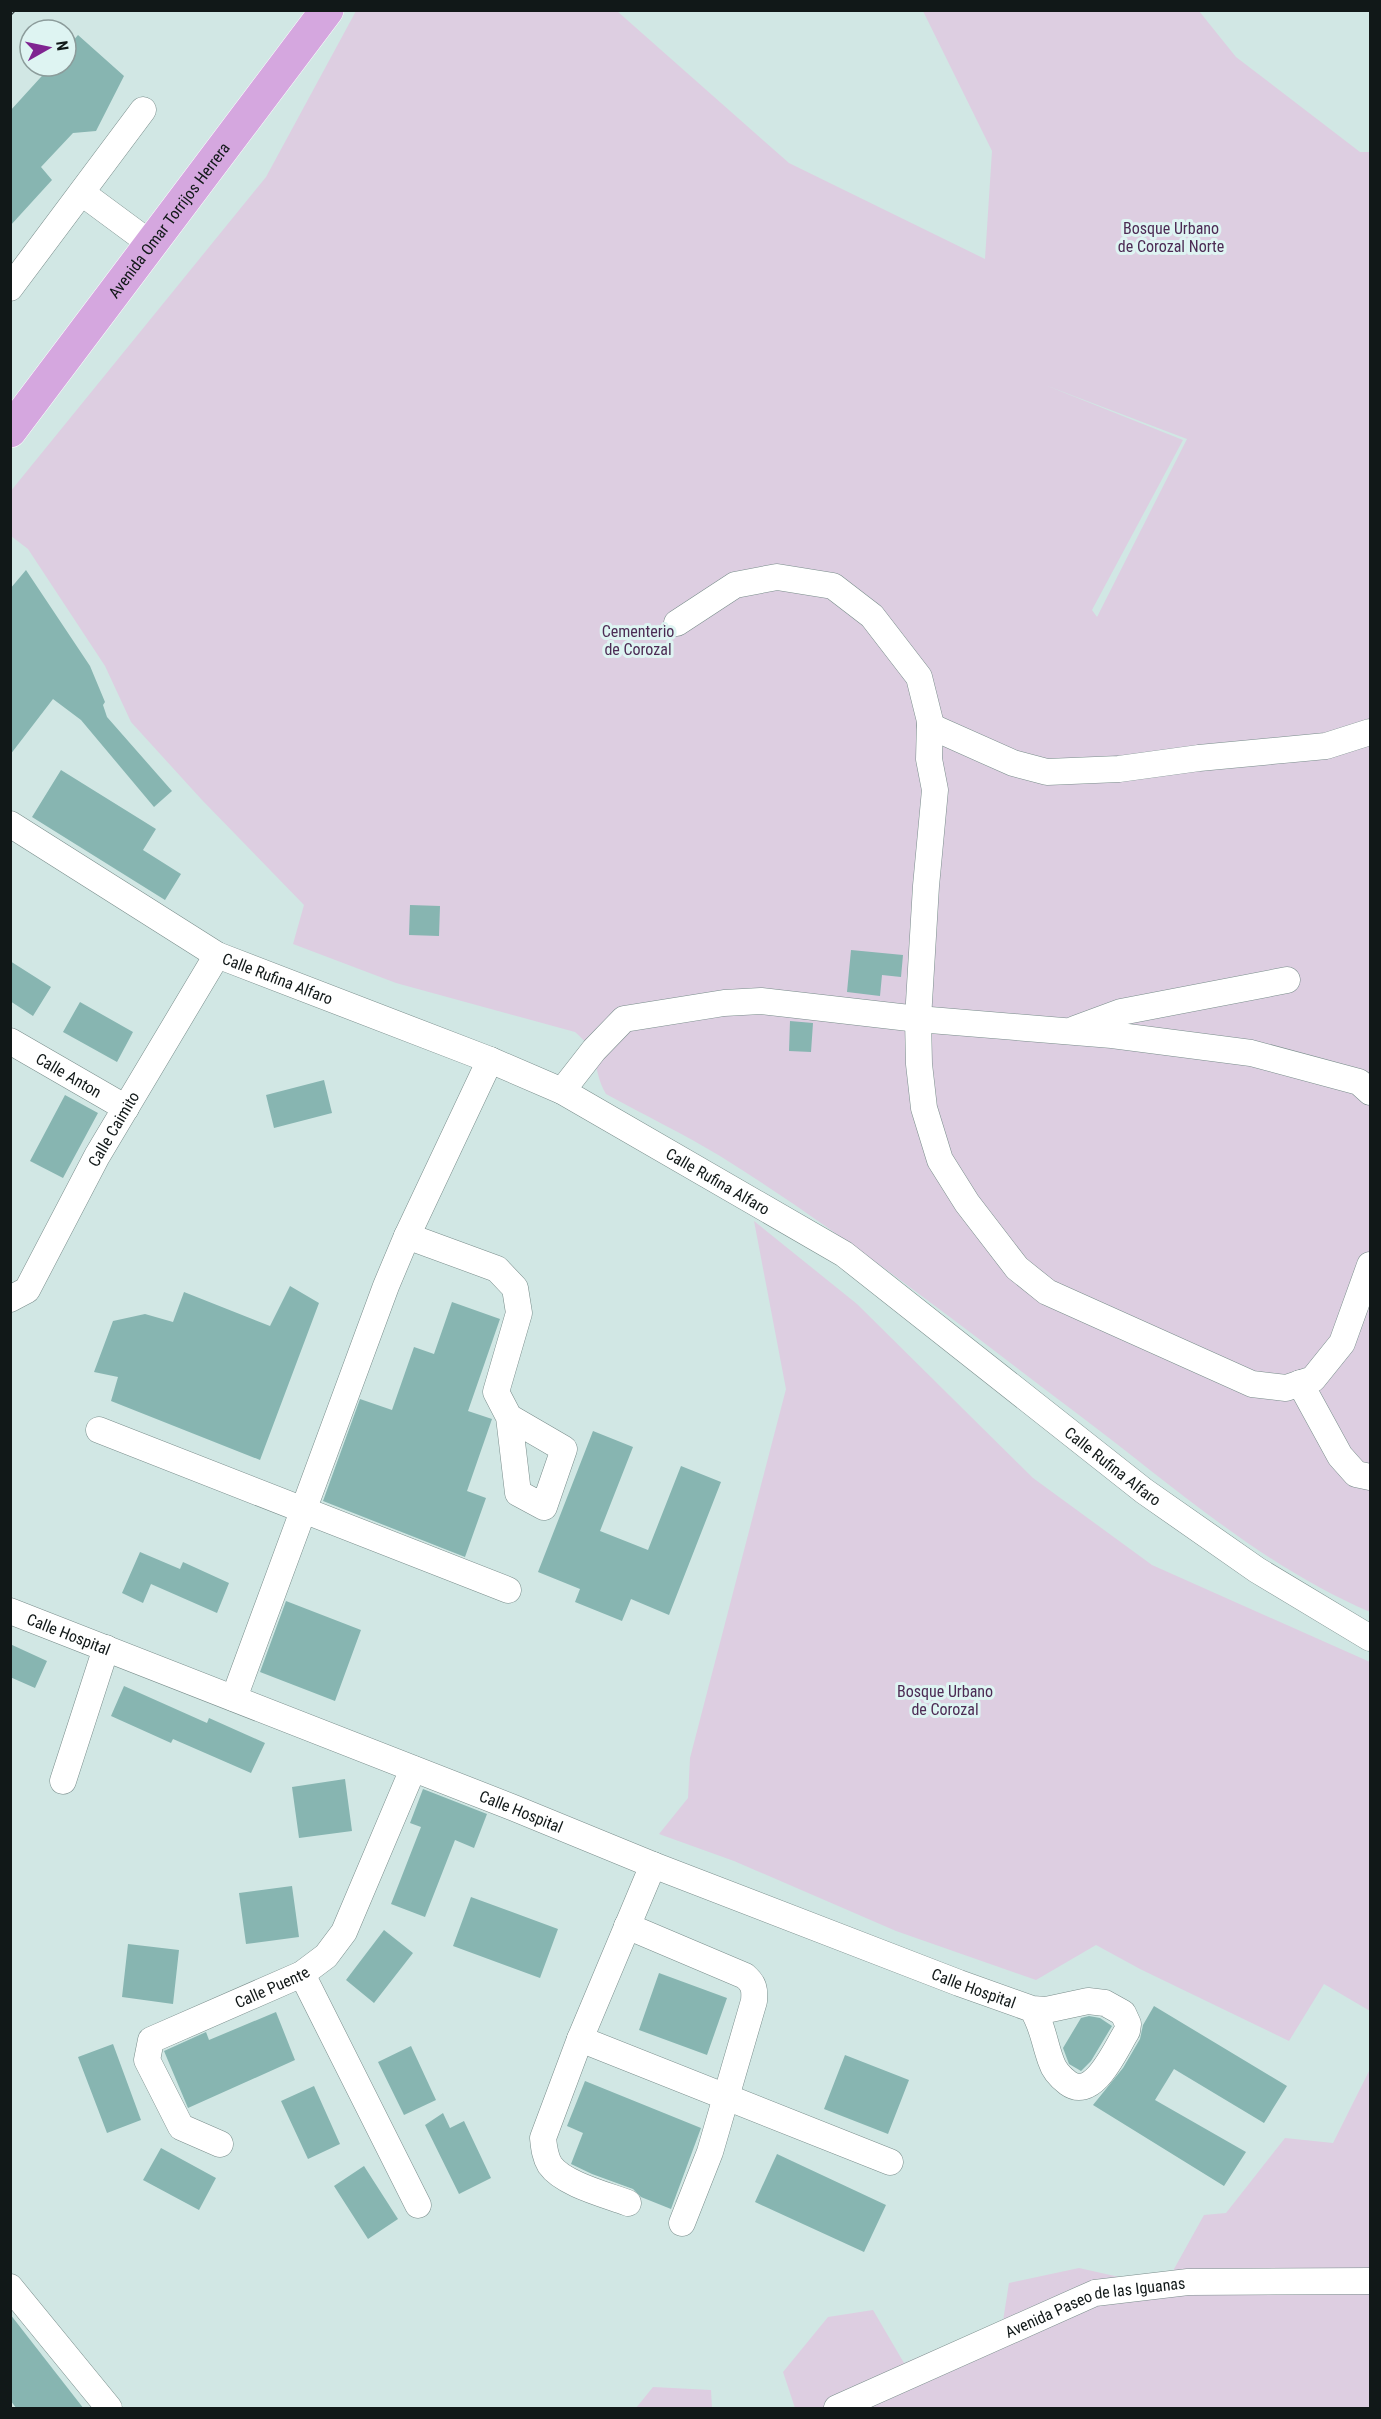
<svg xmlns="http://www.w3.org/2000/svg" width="1381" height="2419" font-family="'Roboto Condensed',sans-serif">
	<rect width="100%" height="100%" fill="#d1e7e4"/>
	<path fill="#ddcee1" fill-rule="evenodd" d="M356,11H617L789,163L985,259L992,151L923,11H1199L1236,57L1360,152H1370V1612C1262,1566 1172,1485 1079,1415C961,1326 845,1234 720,1156C684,1134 644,1115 606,1094C592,1070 601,1053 575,1032L396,983L293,944L304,905L202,800L131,722L105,666L28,549L11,536L10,492L266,177ZM1045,385L1187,439L1097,617L1092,610L1183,440Z
		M754,1221L857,1304L1033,1478L1152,1565L1370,1662V2011L1324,1984L1289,2041L1140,1969L1096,1945L1036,1980L896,1931L734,1861L659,1834L688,1798L690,1758L786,1389Z
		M1370,2069V2408H795L783,2372L828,2317L873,2310L904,2363L1003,2321L1009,2283L1079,2268L1164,2287L1204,2215L1226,2213L1285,2138L1333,2143Z
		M653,2387L711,2390L712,2408H636Z"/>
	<path fill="#87b5b1" d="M78,35L124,76L96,131L73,133L41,167L52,180L10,226V111L51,66H66V49Z
		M26,570L90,666L105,702L103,705L107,717L172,791L154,807L81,720L53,699L10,755V589Z
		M61,770L156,829L143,850L181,874L165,900L32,817Z
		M410,905L440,906L439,936L409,935Z
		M851,950L903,955L901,977L882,975L880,996L847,992Z
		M10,961L51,987L33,1016L10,1001Z
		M80,1002L133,1032L117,1062L63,1032Z
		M790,1021L813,1023L811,1052L789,1051Z
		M324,1080L332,1113L274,1128L266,1095Z
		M65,1095L98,1113L63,1178L30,1161Z
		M290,1286L319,1303L260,1460L111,1401L118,1377L94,1372L113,1321L145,1314L173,1322L184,1292L270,1326Z
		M452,1302L500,1319L468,1411L492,1419L467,1491L486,1498L465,1557L323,1501L360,1399L392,1410L414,1347L434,1354Z
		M593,1431L633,1447L600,1531L648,1550L681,1466L721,1482L669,1615L631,1599L622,1621L575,1602L580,1589L538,1572Z
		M140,1552L180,1569L183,1562L229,1583L217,1613L151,1584L143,1603L122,1593Z
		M286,1601L361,1630L335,1701L260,1672Z
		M10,1644L47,1661L35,1688L10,1677Z
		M124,1686L207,1723L209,1718L265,1743L251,1773L173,1739L171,1743L111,1716Z
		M345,1779L352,1831L299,1838L292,1787Z
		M423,1789L487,1814L474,1848L455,1840L425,1917L391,1904L421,1827L410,1823Z
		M292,1886L299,1937L246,1944L239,1893Z
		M471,1897L558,1929L540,1978L453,1946Z
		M384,1930L413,1953L374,2003L346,1980Z
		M128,1944L179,1950L173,2004L122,1997Z
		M659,1973L727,1998L707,2055L639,2030Z
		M1154,2006L1287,2086L1264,2123L1174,2069L1155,2100L1246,2152L1224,2186L1093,2105L1123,2068L1140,2039L1143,2025Z
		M276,2012L295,2060L188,2108L164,2051L206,2032L209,2040Z
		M1089,2016L1100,2018L1112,2026L1091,2061L1081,2071L1069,2064L1063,2048L1081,2018Z
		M113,2044L141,2120L107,2133L78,2057Z
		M411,2046L436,2100L404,2115L378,2062Z
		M845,2055L909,2080L888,2134L824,2109Z
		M585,2081L701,2128L671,2209L641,2197L633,2189L592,2174L571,2164L583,2133L567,2126Z
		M314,2086L340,2144L308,2159L281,2101Z
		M443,2113L450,2128L464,2121L491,2178L459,2194L425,2125Z
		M161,2148L216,2178L199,2210L143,2180Z
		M777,2154L886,2205L864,2252L755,2202Z
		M364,2166L398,2219L368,2239L334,2186Z
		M10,2314L84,2409H17L10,2400Z"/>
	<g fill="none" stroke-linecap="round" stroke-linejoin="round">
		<g stroke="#798d8b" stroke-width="27">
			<g id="minor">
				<path d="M82,193L151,244"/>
				<path d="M10,288L143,110"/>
				<path d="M677,623L735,585L777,577L833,586L872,616L919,677L930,721L929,759L935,790L926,886L918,1019L919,1064L924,1108L940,1160L967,1203L1017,1268L1047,1292L1252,1384L1286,1388L1313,1379L1342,1343L1370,1265"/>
				<path d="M930,726L1013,763L1047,772L1119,769L1199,758L1326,746L1370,732"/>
				<path id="s1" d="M10,824L217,955L490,1060L562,1091L844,1254L1144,1491L1257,1570L1370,1638"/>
				<path d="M1075,1029L1121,1012L1287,980"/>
				<path id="s2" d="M10,1041L126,1108"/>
				<path d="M562,1091L594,1050L624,1019L724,1003L761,1001L918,1019L1112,1035L1251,1053L1359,1082L1370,1092"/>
				<path d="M407,1236L497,1269L515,1288L519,1313L496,1392L509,1417L518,1493L544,1507L564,1449L509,1417"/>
				<path id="s3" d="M10,1299L27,1290L97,1156L217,955"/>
				<path d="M1300,1383L1340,1456L1356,1474L1370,1477"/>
				<path d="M99,1430L508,1590"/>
				<path id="s4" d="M10,1611L514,1808L653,1865L959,1983L1032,2009L1046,2010L1088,2001L1105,2003L1123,2013L1128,2024L1127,2031C1116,2048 1094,2102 1068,2083C1060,2077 1054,2071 1051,2061C1044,2042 1043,2026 1032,2009"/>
				<path d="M234,1698L386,1286L407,1236L490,1060"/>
				<path d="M63,1781L106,1648"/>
				<path d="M627,1926L745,1976C754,1984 755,1989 754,2001L710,2152L682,2223"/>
				<path d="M302,1974L418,2205"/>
				<path d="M580,2039L890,2162"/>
				<path id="s5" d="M220,2144L181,2127L147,2060L151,2040L302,1974L326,1956L344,1932L413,1769"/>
				<path d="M628,2203C607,2195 563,2184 550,2165C545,2157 544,2148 543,2138L580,2039L653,1865"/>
				<path d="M10,2287L109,2408"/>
				<path id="s6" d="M837,2408L1095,2293L1188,2282L1370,2281"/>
			</g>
		</g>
		<g stroke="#fff" stroke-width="34">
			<g id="major">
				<path id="s7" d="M10,431L327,10"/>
			</g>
		</g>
		<use href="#minor" stroke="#fff" stroke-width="26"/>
		<use href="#major" stroke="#d5a7df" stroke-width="33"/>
		<g stroke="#384242" stroke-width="7">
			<path id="rail" d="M10,12L12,10"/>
		</g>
		<use href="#rail" stroke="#def4f2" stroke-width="4.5" stroke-dasharray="14" stroke-linecap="butt"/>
	</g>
	<g text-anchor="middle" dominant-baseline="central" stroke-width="6" stroke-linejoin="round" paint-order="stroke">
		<g font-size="16" fill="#111818" stroke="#def4f2">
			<text stroke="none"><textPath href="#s7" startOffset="264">Avenida Omar Torrijos Herrera</textPath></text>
			<text stroke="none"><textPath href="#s1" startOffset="310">Calle Rufina Alfaro</textPath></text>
			<text stroke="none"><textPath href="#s2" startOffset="68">Calle Anton</textPath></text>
			<text stroke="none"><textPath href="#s3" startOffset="202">Calle Caimito</textPath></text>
			<text stroke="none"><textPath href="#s1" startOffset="796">Calle Rufina Alfaro</textPath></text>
			<text stroke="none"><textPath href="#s1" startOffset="1284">Calle Rufina Alfaro</textPath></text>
			<text stroke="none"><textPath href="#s4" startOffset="63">Calle Hospital</textPath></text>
			<text stroke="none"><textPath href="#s4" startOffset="549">Calle Hospital</textPath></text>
			<text stroke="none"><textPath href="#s5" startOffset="270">Calle Puente</textPath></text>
			<text stroke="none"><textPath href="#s4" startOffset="1035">Calle Hospital</textPath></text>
			<text stroke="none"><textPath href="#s6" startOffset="279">Avenida Paseo de las Iguanas</textPath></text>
		</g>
		<g font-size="16" fill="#4c2b54" stroke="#def4f2">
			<text x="1171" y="228">Bosque Urbano<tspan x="1171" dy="18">de Corozal Norte</tspan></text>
			<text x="638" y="631">Cementerio<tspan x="638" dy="18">de Corozal</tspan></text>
			<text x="945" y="1691">Bosque Urbano<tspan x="945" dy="18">de Corozal</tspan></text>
		</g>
	</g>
	<rect width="1381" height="2419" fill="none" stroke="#111818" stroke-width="24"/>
	<g transform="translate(48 48) rotate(81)"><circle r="28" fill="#def4f2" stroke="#8c9c9b" stroke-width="1.5"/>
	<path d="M0-4.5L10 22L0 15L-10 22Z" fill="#7f2491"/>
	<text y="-9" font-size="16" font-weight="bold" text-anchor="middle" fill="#111818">N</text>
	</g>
</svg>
